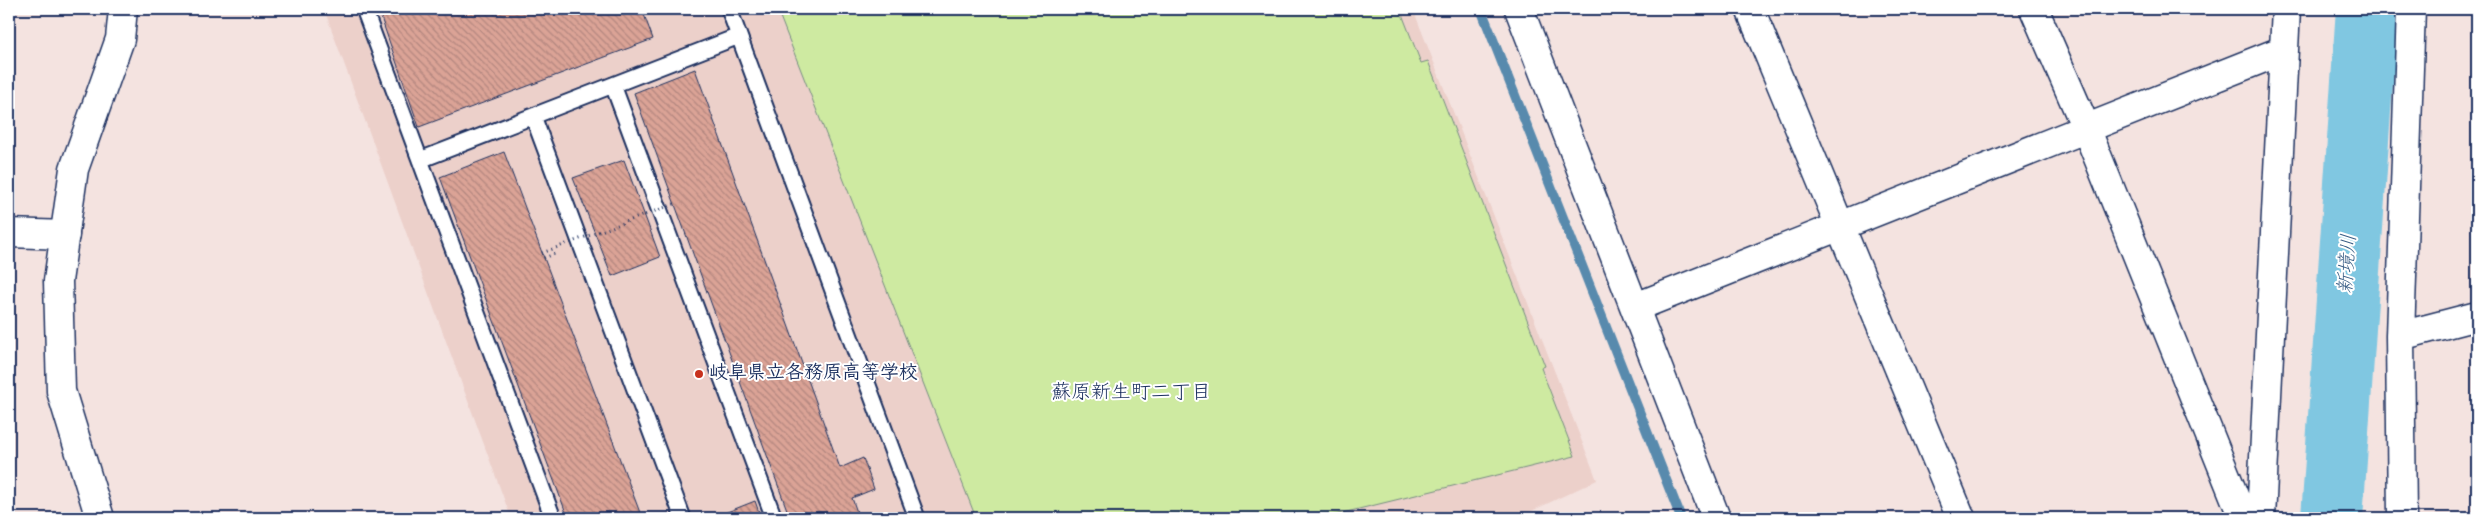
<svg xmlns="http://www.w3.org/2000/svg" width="2486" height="527" font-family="Dekko,'Klee One',sans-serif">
	<defs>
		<pattern id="building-back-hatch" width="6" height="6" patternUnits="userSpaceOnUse" patternTransform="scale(1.25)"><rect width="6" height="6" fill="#dba396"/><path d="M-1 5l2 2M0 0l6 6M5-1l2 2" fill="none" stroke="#b1857e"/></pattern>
	</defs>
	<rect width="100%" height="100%" fill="#f4e3e0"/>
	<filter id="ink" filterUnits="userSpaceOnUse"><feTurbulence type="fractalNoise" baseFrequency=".02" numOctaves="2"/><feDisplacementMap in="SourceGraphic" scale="10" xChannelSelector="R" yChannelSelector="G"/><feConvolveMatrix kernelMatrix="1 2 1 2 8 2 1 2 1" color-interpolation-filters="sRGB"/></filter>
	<g filter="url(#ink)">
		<path fill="#ecd0ca" d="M324,9H1413L1597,480L1517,518H511Z"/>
		<path fill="#ceeaa1" stroke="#748c80" d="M777,9H1400L1421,63L1428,61L1545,366L1541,368L1575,456L1322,518H976Z"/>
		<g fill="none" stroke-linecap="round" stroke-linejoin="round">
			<path stroke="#588aad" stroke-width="10" d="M1481,9L1681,518"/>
			<path stroke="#80c7e1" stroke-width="62" d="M2332,518L2367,9"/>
		</g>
		<path fill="url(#building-back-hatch)" stroke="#1b2f5e" d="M378,9H642L653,39L419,127Z
			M695,69L840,468L863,458L874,489L852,498L859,518H790L634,93Z
			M504,152L544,258L642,518H568L440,177Z
			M624,160L660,257L612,276L573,178Z
			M755,501L761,518H712Z"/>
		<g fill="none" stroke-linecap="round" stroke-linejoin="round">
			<g stroke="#1b2f5e" stroke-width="19">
				<path id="service" d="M364,9L553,518
					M729,9L917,518
					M613,85L774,518
					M533,116L683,518
					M420,160L739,36"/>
			</g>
			<g stroke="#1b2f5e" stroke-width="31">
				<path id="minor" d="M1519,9L1716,518
					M1750,9L1961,518
					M2034,9L2086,128L2243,518
					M9,233L65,235
					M1636,307L2284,50
					M2400,336L2477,316
					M2261,518L2286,9
					M2402,518L2400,336L2411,9"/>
			</g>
			<g stroke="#1b2f5e" stroke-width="31">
				<path id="tertiary" d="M100,518L61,391L58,281L74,169L120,39L123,9"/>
			</g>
			<path stroke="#1b2f5e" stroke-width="3" stroke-dasharray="1 4" stroke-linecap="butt" d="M544,258L557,253"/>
			<use href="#service" stroke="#fff" stroke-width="15"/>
			<use href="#minor" stroke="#fff" stroke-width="28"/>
			<use href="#tertiary" stroke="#fff" stroke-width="28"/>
			<path stroke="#1b2f5e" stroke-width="3" stroke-dasharray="1 4" stroke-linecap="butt" d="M542,253L674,204"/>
		</g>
	</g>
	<circle fill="#c8321e" stroke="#fff" stroke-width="2" cx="699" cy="374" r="5"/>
	<g text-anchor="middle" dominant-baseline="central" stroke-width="4" stroke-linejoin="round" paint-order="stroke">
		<g font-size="19" font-weight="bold" fill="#1b2f5e" stroke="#fff" text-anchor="start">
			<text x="709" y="374">岐阜県立各務原高等学校</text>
		</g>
		<g font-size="20" font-style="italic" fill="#395d85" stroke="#fff">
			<text transform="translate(2349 264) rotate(-86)">新境川</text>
		</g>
		<g font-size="20" fill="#1b2f5e" stroke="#fff">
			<text x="1131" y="394">蘇原新生町二丁目</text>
		</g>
	</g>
	<rect width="2486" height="527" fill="none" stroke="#fff" stroke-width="30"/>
	<rect x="15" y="15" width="2456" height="497" fill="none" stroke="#1b2f5e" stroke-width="2" filter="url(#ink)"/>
</svg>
